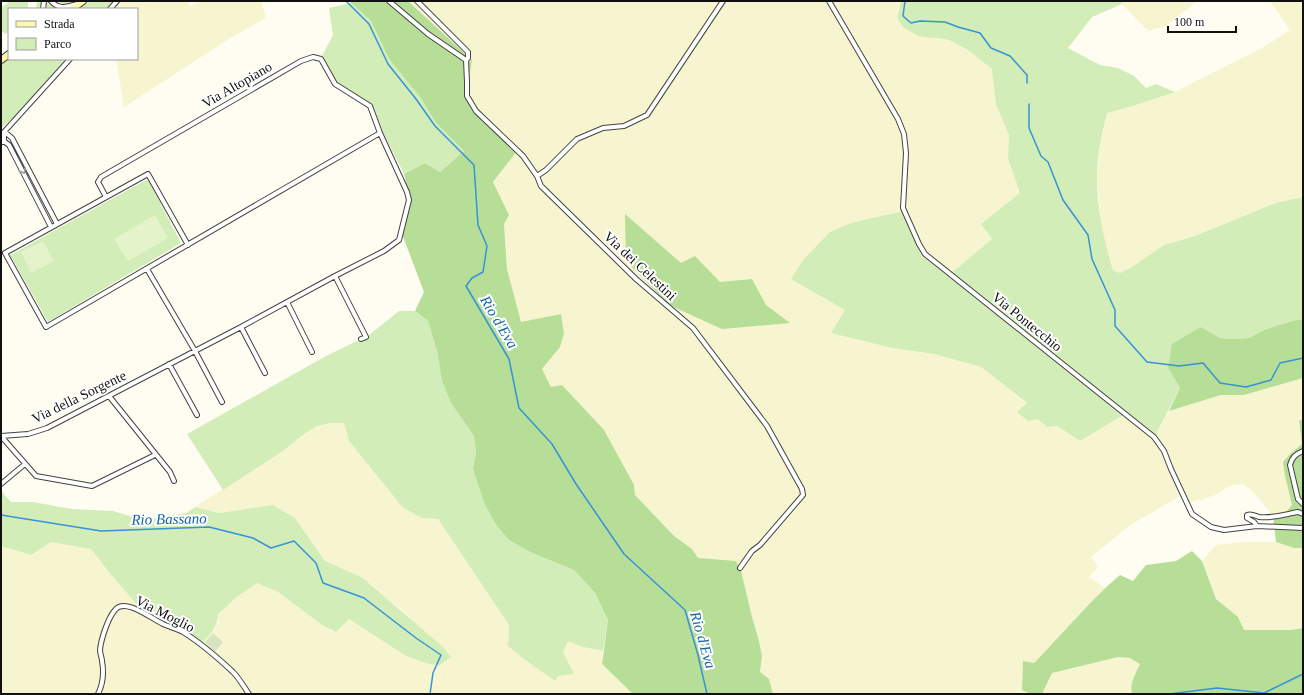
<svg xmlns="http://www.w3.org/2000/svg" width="1304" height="695" font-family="'Times New Roman',serif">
	<rect width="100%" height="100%" fill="#fffdf2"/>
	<path fill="#f7f5d0" d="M116,1H143L146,3L149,1H186L191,6L202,1H261L266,18L232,37L124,107L116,59H137V9H110Z
		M408,1H901L897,17L935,39L949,40L968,50L993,69L996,105L1009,135L1008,159L1020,193L981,224L992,239L950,274L846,310L832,333L892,348L934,354L981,367L1027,404L1037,419L1047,427L1057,426L1080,441L1125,413L1155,436L1169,411L1221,395H1244L1303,378V419L1299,421L1302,444L1291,453L1285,476L1292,505L1286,512L1273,516L1254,493L1243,484L1229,486L1218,494L1204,499L1191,502L1180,496L1129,526L1091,557L1098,567L1089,577L1105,588L1079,614L1052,645L1034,663L1023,662L1022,689L1031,694H773L769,679L760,673L762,656L759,641L752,617L697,558L692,549L674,536L635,495L634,485L562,385L551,387L542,369L560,347L564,335L561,314L521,323L507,269L504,224L509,215L493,182L504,168L471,102L467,89L469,58Z
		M1121,1H1197L1166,26L1148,31L1122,4Z
		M1270,1H1303V197L1276,203L1192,237L1164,245L1132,267L1120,273L1113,270L1105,242L1101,224L1097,177L1100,146L1107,113L1133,106L1175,92L1267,45L1290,30Z
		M331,423H344L349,441L403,508L422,518L438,519L509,625L508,646L525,660L555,681L563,652L568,640L583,647L603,651L602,664L633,694H1V546L31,555L51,542L91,549L108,571L139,607L213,631L218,623V614L238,596L257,583L278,592L322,625L335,632L349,619L406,656L418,626L404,612L363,578L325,561L295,518L273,505L219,513L195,507L283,451L304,434L317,426Z
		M1242,542H1276L1294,548H1303V628L1291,630H1244L1238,617L1216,599L1202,561L1216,545Z
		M1118,657L1130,658L1140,664L1133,679L1131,691L1132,694H1042L1052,673Z"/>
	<path fill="#d3edb9" d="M10,1H28V9H9V31L5,34L1,30V8Z
		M37,1H75L64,9H36Z
		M90,1H116L110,9H79Z
		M901,1H1121L1122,4L1092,17L1068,48L1100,65L1118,68L1134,76L1146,88L1156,84L1175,92L1133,106L1107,113C1102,134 1097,155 1097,177C1097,209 1104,240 1113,270L1120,273L1132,267L1164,245L1192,237L1276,203L1303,197V319L1292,321L1264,330L1249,338L1229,339L1220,338L1201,327L1168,368L1180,388L1155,436L1125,414L1080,441L1057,426L1047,427L1037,419L1028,421L1017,412L1027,403L981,367L934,354L892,348L831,333L845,310L791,279L803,260L830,232L851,223L904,211L912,230L930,260L950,274L992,239L981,224L1020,193L1008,159L1009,135L996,105L992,69L968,50L949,40L918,36L903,27L897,17Z
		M351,3L371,21L389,59L420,97L436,123L464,151L440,172L425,163L404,174L368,103L338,86L322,56L333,35L329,8Z
		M9,59H66L13,118L1,128V65Z
		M148,179L181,243L48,322L10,255Z
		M399,311H415L428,321L437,351L442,381L451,403L474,436L476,453L473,469L484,503L496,525L509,540L530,552L574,570L595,593L608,620L603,651L583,647L568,641L563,652L574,674L558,676L555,681L525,660L508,646L509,625L438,519L422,518L403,508L349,441L344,423H331L317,426L304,434L283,451L223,490L187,434L326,356L369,335Z
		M1,491L11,502H33L72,509L113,511L144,520L186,513L195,507L219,513L273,505L295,518L325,561L363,578L443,647L451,657L440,665L429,664L406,656L349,619L336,632L322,625L278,592L257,583L238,596L218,614C218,627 210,634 202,643L184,631L161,621L139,607L108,571L91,549L51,542L31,555L1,546Z"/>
	<path fill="#b6de97" d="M349,1H408L472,60L467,89L471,102L517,151L493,182L509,215L504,224L507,269L521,322L561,314L564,334L560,347L542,369L551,387L562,385L604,430L634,485L635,495L674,536L692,549L698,558L736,561L741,571L752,617L759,641L762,656L760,672L769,679L773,694H633L602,664L608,620L595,593L574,570L530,552L509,540L496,525L484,503L473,469L476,453L474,436L451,403L442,381L437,351L428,321L415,311L424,292L402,234L410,199L404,174L425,163L440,172L464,151L436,123L420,97L389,59L371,21Z
		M625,214L681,263L695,256L720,282L752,279L766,305L790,323L722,329L669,305L626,261Z
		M1303,319V378L1244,395H1221L1169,411L1180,388L1168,368L1172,344L1201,327L1220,338L1229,339L1249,338L1264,330L1292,321Z
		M1303,419V548H1294L1276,542L1273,516L1286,512L1292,505L1285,476L1283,462L1291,453L1302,444L1299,421Z
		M1192,551L1202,561L1216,599L1238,617L1244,630H1291L1303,628V694H1132C1129,684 1136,673 1140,664L1130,658L1118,657L1052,673L1042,694H1031L1022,690L1023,661L1034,663C1063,634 1088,602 1120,575L1133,581L1146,565L1176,561Z"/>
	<path fill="#d8e4c1" d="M213,633L223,642L215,652L205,642Z"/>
	<path fill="#e5f3cb" d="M155,215L168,238L128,261L114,239Z
		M43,241L54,261L31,273L21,252Z"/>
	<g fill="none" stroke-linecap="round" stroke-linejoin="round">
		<path stroke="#3693d6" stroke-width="1.5" d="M346,1L369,24L388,64L416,99L435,126L474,165L478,225L487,246L483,272L472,278L466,286L509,359L519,408L552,444L576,484L624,554L685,610L698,655L707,694
			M905,1L903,16L911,23L920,21L945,22L958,27L980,33L991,48L1010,56L1027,75V83
			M1029,104V128L1041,156L1048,162L1063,200L1088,235L1092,259L1115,310V326L1147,362L1179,366L1203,363L1220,383L1246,387L1271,380L1280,363L1303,358
			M1,515L101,531L209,527L253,538L271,548L294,541L316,563L323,583L364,598L416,638L441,655L433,673L430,694
			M1169,694L1217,688L1264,693L1303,674"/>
		<g stroke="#434343" stroke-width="6">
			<path id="street" d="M51,1C59,10 67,7 77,4
				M389,1L428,34L466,60L467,82V96L476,111L523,156L537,176L541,186L636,279L693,328L767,426L802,489L803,495L760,545L752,551L740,568
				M417,1L468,52V58L466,60
				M829,1L898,119L904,134L906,153L903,208L919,244L925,254L1154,437L1164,451L1171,469L1192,514L1211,527L1224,530L1257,526L1303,528
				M43,9L44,1
				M110,9L117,1
				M1,133H6L12,138L57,224
				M4,141V132L70,59
				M1,142H5L9,145L51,227
				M537,176L546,170L577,139L603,128L624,126L647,115L723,1
				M188,245L148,174L5,253L46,327L380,133
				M147,269L195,351L222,402
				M335,276L366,337L361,339
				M287,302L312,352
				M241,327L265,373
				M169,364L197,415
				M109,396L170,472L174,481
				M1,436L28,434L47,428L241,327L335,276L384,251L399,240L409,200L407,192L380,133L370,106L335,84L321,59L313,57L301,61L101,177L98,182L106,197
				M1,436L36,476L92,486L155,455
				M1303,451C1296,454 1292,457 1290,465L1298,499L1303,504
				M1,484L25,464
				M1257,526L1254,522L1247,518V515C1252,513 1255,516 1259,517C1272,519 1286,514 1298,512L1303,514
				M98,694C103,684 104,672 102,661C102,658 100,654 100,650C101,639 108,618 115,610C125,597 152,619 163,624C170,627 177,629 183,632C201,643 218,658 233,672C239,678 244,687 249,694"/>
		</g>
		<g stroke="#323232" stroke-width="8">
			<path id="secondary" d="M72,9L83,1
				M1,60L9,54"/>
		</g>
		<use href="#street" stroke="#fff" stroke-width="4"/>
		<use href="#secondary" stroke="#fff7ad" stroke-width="6"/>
	</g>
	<defs><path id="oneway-chevron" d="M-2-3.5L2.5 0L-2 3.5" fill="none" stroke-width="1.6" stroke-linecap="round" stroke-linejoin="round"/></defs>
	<use stroke="#9f9f9f" href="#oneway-chevron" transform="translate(23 171) rotate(63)"/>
	<g text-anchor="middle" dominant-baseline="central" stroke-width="4" stroke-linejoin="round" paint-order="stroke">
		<g font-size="14" fill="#101010" stroke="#fff">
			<text transform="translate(237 85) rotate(-30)">Via Altopiano</text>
			<text transform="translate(640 266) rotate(43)">Via dei Celestini</text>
			<text transform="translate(1027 322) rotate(39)">Via Pontecchio</text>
			<text transform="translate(79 397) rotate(-26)">Via della Sorgente</text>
			<text transform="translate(165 614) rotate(27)">Via Moglio</text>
		</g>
		<g font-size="15" font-style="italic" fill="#1064aa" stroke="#fff">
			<text transform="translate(499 322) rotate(59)">Rio d'Eva</text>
			<text transform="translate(169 519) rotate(-1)">Rio Bassano</text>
			<text transform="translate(703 640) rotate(74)">Rio d'Eva</text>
		</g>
	</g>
	<rect width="1304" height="695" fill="none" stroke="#101010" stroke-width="4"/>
	<rect x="8" y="8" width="130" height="52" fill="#ffffff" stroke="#9f9f9f"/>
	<rect x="16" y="21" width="20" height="6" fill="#fff7ad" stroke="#9f9f9f"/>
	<text x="44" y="28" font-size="12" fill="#101010">Strada</text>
	<rect x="16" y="38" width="20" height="12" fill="#d3edb9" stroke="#9f9f9f"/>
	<text x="44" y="48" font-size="12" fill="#101010">Parco</text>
	<path d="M1168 26v6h68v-6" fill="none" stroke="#101010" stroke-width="2"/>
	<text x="1174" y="26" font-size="12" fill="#101010" stroke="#ffffff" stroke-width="3" paint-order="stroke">100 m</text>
</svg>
